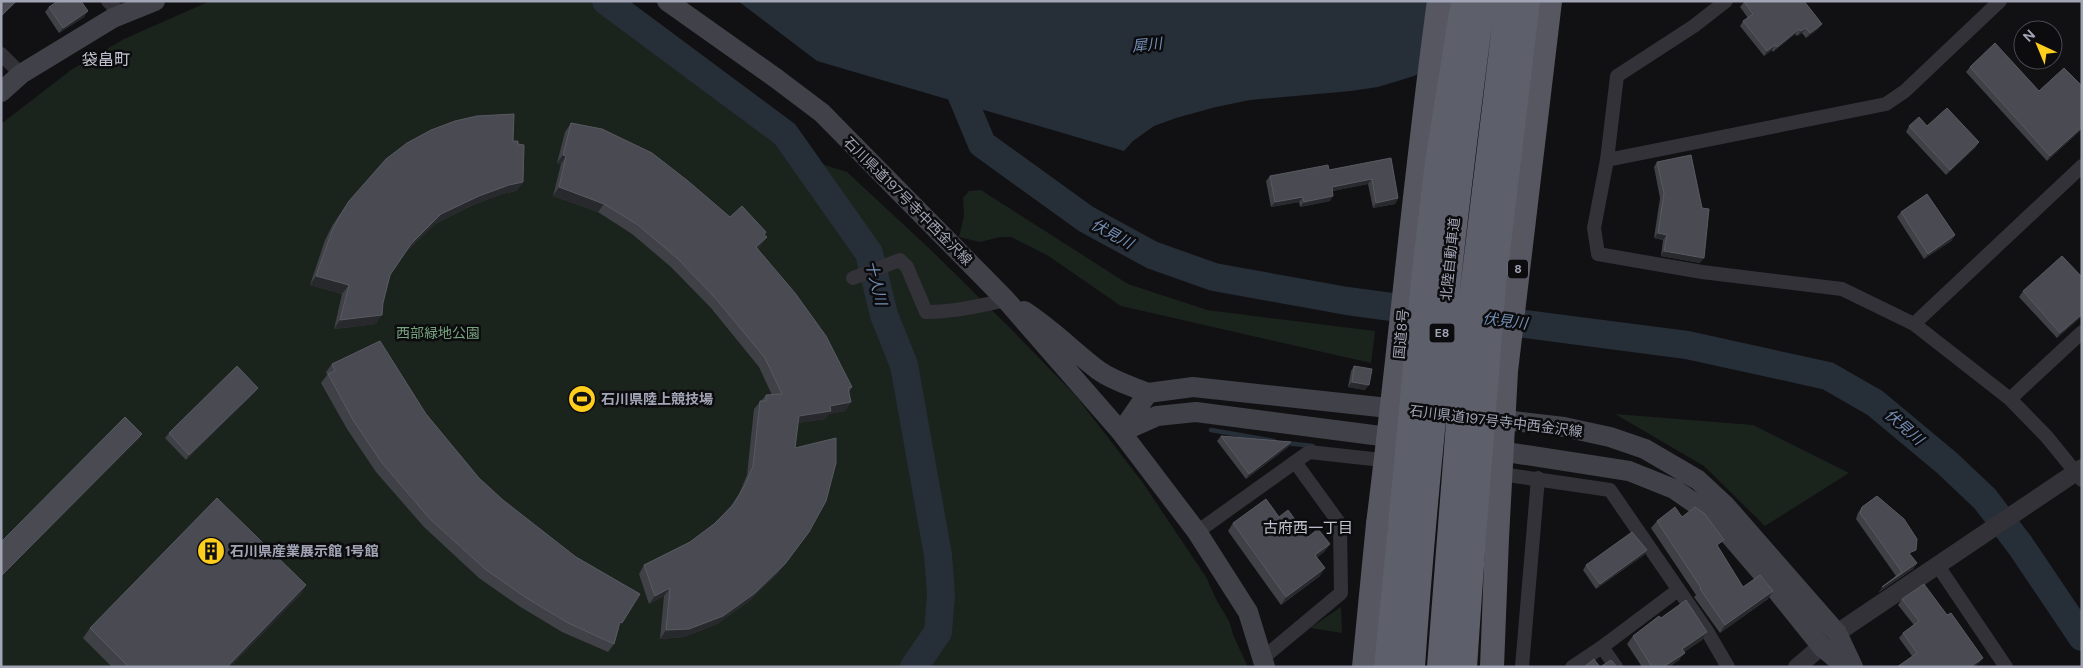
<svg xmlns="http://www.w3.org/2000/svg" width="2083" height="668" font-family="'DM Sans','Noto Sans JP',sans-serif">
	<rect width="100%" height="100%" fill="#111113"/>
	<path fill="#1b231d" d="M210,1H591L648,40L746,115L789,154L847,172L932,251L1012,330L1076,396L1143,483L1206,577L1217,601L1229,621L1234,637L1248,667H1V124L71,70L124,39Z
		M981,190L1128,284L1207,310L1375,331L1371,363L1121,306L1047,255L1011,237H1000L980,242L959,237L964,216L963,198L969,191Z
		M1615,414L1753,425L1849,473L1765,526L1704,466Z
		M1341,607L1342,633L1310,628Z"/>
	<path fill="#262e38" d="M738,1H1555L1414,76L1378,87L1351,91L1250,100L1216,107L1176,118L1154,126L1133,141L1124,151L817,61Z"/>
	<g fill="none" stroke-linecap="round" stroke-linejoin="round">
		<path stroke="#262e38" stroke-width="4.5" d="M1211,430L1274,441
			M1286,443L1313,446"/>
		<path stroke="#262e38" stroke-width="28" d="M606,1L785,134L869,253L884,315L904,365L938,555L941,595L938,632L914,667
			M951,70L982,144L1086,219L1152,255L1214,277L1347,301L1429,312
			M1486,319L1687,345L1828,376L1875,403L1947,463L1985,499L2020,545L2082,637"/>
		<path stroke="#323238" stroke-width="14" d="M108,1L121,14
			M1726,1L1694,26L1617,76L1607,160L1594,228L1598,254L1702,272L1842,289L1914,324L2010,399L2047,437L2082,480
			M1,54L21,74
			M1607,160L1886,104L1905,91L2000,1
			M853,278L900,260L907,267L926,312C954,312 979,306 1006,300
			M1914,324L2082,166
			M2010,399L2082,332
			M1494,473L1610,490L1707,631L1728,667
			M1197,532L1309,452L1391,461
			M1938,566L2006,667
			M1263,658L1341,593L1340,524L1295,462
			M1522,667L1538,478
			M1572,667L1602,647
			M1616,667L1602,647L1678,590"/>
		<path stroke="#323238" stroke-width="18" d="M1797,667L1837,633L2082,468"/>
		<path stroke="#404149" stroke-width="20" d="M667,1L777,79L822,113L1006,300L1121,432L1197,532L1248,612L1265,667
			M1,92L21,74L113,18L155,1
			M1024,311C1052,329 1073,351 1098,370C1113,381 1131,386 1148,393
			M1488,418L1564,427L1610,437L1645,449L1698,480L1725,505L1837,633L1853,667
			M1121,432L1148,393L1193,387L1407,410
			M1121,432L1157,416L1196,412L1404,439
			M1487,449L1629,471L1674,489L1713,516L1768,580L1822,647L1846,667"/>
		<path stroke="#565761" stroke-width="24" d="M1364,667L1378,524
			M1492,667L1497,538"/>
		<path stroke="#5d5f6a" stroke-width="26" d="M1387,667L1401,526
			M1464,667L1473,536"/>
		<path stroke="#565761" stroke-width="24" d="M1378,524C1400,350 1415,175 1439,1
			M1497,538L1506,371L1550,1"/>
		<path stroke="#5d5f6a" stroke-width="26" d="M1401,526L1425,271L1438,162L1464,1
			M1473,536L1493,285L1527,1
			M1412,667C1427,444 1453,222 1482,1
			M1440,667L1463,372L1508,1"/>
	</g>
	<path fill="#3f4146" d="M1744,2L1822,24L1818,29L1806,38L1802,33L1797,36L1795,34L1773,52L1772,50L1764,56L1740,26L1743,21L1748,18L1740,7Z
		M49,7L84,17L59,33L45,12Z
		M1970,67L2039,91L2082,129L2047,161L1966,72Z
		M571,123L730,217L766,232L764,235L767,237L758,249L852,387L849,392L851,402L845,411L829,414L825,419L798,423L779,572L749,601L717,624L684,637L660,639L664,596L649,604L639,574L644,565L690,542L714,524L731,506L739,494L747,475L754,409L766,395H772L759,367L711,308L671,267L632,234L598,212L553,196L561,164L557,163L565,132Z
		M1909,126H1927L1976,147L1946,175L1906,132Z
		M513,141L518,144L523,182L516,191L502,194L473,205L435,224L406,252L390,275L376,324L334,329L342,294L310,285L325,240L332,226L349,201Z
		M1391,158L1398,198L1395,204L1373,208L1368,184L1332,191L1330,201L1300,207L1299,202L1271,207L1266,181L1270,176L1329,170Z
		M1657,162L1700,263L1661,256L1663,240L1654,238L1660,198L1654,167Z
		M1901,212L1955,235L1951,241L1924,259L1897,217Z
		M2023,291L2082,316L2057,338L2019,297Z
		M332,364L426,414L479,478L619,628L614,644L608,652L562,632L519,606L479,578L424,527L376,472L347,429L321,383L327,375L326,372Z
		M1354,366L1365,390L1348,387L1351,371Z
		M258,388L254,393L186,460L165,438L169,433Z
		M1221,436L1291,442L1288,447L1246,479L1217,441Z
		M1862,507L1911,556L1917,563L1913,569L1878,593L1896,576L1856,519L1858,513Z
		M1279,517L1308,537L1330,544L1324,552L1317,557L1320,576L1281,605L1228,531L1233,523Z
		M1657,521L1718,547L1743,587L1768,599L1720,633L1694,597L1696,595L1651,528Z
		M1647,550L1644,555L1596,589L1583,570L1586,565Z
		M306,585L300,595L230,667H112L83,638L90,628Z
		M1902,599L1947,615L1983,658L1979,663L1912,656L1899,638L1903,633L1914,625L1898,605Z
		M1661,618L1707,632L1702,640L1684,652L1679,660L1669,667H1642L1627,644L1633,636Z"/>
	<path fill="#28292d" d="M16,1H18L1,17V16Z
		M88,11L84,17L59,33L63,28Z
		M1822,24L1818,29L1806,38L1810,33Z
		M1806,28L1802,33L1797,36L1801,31Z
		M1799,29L1795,34L1773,52L1777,47Z
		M1775,45L1772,50L1764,56L1767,51Z
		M2082,127V129L2047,161L2050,156Z
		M1979,142L1976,147L1946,175L1950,170Z
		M563,155L566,156L561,164L557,163Z
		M1372,179L1368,184L1328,192L1332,187Z
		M523,182L516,191L502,194L473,205L435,224L405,253L411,244L441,214L479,196L509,185Z
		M559,187L604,204L598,212L553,196Z
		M1333,196L1330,201L1300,207L1304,202Z
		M1303,197L1299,202L1271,207L1275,202Z
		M1398,198L1395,204L1373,208L1376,203Z
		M1658,233L1667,235L1663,240L1654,238Z
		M1955,235L1951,241L1924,259L1928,254Z
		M767,237L761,246L750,256L756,247Z
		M1664,251L1704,258L1700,263L1661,256Z
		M316,276L349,285L342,294L310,285Z
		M2082,314V316L2057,338L2060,333Z
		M382,315L376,324L334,329L340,320Z
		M1352,382L1369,385L1365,390L1348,387Z
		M258,388L254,393L186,460L189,455Z
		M851,402L845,411L829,414L825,419L793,424L799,416L830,406Z
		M142,434L139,439L1,577V576Z
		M1291,442L1288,447L1246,479L1249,474Z
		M809,532L779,572L749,601L717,624L684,637L660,639L666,630Z
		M1330,544L1324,552L1310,563L1315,555Z
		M1647,550L1644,555L1596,589L1600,584Z
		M1917,563L1913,569L1878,593L1882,587Z
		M1325,568L1320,576L1281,605L1286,597Z
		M306,585L300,595L230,667H227Z
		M670,588L664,596L649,604L655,596Z
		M1773,591L1768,599L1720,633L1725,625Z
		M1707,632L1702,640L1677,657L1682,649Z
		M1685,653L1679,660L1669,667H1663Z
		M1983,658L1979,663L1974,667H1970Z"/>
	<path fill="#4a4b52" stroke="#585962" d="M1,1H16L1,16Z
		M58,1H81L88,11L63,28L49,7Z
		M1745,1H1804L1822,24L1810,33L1806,28L1801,31L1799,29L1777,47L1775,45L1767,51L1743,21L1753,14L1744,2Z
		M1995,43L2039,91L2064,68L2082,86V127L2050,156L1970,67Z
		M1947,108L1979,142L1950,170L1909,126L1919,117L1927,126Z
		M514,114L513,141H518V144L524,145L523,182L509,185L479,196L441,214L411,244L390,275L383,303L382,315L340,320L349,285L316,276L332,231L339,217L349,201L386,159L407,143L431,130L455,121L477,116Z
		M571,123L602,129L652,153L688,181L730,217L742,206L766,232L764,235L767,237L756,247L795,293L826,336L852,387L848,388L851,402L830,406L831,411L799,416L795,448L836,438V463L826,501L809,532L785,564L755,593L723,616L689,629L666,630L670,588L655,596L644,565L690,542L714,524L733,505L745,485L753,466L760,401H766V395L782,394L765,358L717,300L677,258L638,225L604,204L559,187L566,156L563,155Z
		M1691,155L1702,208L1709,209L1704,258L1664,251L1667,235L1658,233L1664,193L1657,162Z
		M1391,158L1398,198L1376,203L1372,179L1332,187L1333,196L1304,202L1303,197L1275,202L1270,176L1328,165L1329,170Z
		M1927,194L1955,235L1928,254L1901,212Z
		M2062,256L2082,277V314L2060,333L2023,291Z
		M380,341L426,414L479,478L503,500L576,557L640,594L622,623L620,622L614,644L568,623L525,597L485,569L430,519L382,463L353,420L328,374L335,371L332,364Z
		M237,366L258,388L189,455L169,433Z
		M1354,366L1372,369L1369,385L1352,382Z
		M125,417L142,434L1,576V542Z
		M1221,436L1291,442L1249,474Z
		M1877,496L1904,519L1917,539L1916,550L1909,553L1917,563L1882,587L1902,572L1860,513L1862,507Z
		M217,498L306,585L227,667H129L90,628Z
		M1266,499L1279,517L1288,510L1308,537L1318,529L1330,544L1315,555L1325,568L1286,597L1233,523Z
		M1675,507L1682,517L1695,507L1705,514L1724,540L1717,545L1743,587L1760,575L1773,591L1725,625L1700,589L1701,588L1657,521Z
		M1632,532L1647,550L1600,584L1586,565Z
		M1924,584L1947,615L1951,613L1983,658L1970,667H1897L1917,653L1903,633L1919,621L1902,599Z
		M1686,600L1707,632L1682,649L1685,653L1663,667H1652L1633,636L1659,616L1661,618Z
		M1594,659L1600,667H1584Z
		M1611,660L1617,667H1600Z"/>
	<defs>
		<g id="stadium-disc" transform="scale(1.4375)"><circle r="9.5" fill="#ffce1d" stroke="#0c0c0e"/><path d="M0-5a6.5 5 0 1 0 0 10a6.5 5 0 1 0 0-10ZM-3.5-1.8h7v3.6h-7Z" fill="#111"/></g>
		<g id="building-disc" transform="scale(1.4375)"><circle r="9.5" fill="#ffce1d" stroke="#0c0c0e"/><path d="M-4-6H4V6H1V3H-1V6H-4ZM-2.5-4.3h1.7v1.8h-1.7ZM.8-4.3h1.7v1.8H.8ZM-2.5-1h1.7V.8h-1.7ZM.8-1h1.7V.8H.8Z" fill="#111"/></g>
	</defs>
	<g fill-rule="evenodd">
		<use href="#stadium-disc" x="582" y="399"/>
		<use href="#building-disc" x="211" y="551"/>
	</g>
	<g text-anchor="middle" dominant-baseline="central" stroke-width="5" stroke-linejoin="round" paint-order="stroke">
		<g fill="#0c0c0e" stroke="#747783" stroke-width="1">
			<rect x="1508" y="259.5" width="20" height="19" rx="4"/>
			<rect x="1429.5" y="323.5" width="25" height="19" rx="4"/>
		</g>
		<g font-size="12" font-weight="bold" fill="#a1a5b5">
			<text x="1518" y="269">8</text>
			<text x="1442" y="333">E8</text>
		</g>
		<g font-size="14" fill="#a1a5b5" stroke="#0c0c0e">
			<text transform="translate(908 201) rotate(45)">石川県道197号寺中西金沢線</text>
			<text transform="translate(1450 259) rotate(-84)">北陸自動車道</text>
			<text transform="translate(1401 334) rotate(-85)">国道8号</text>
			<text transform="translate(1496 421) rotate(7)">石川県道197号寺中西金沢線</text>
		</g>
		<g font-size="14" fill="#76a37e" stroke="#0c0c0e">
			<text x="438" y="333">西部緑地公園</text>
		</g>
		<g font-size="14" font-weight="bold" fill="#a1a5b5" stroke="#0c0c0e" text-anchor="start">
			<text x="601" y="399">石川県陸上競技場</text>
			<text x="230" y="551">石川県産業展示館 1号館</text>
		</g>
		<g font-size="15" font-style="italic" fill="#748fb5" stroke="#0c0c0e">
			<text transform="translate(1147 45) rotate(-6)">犀川</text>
			<text transform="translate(1112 234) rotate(29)">伏見川</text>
			<text transform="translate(876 283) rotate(76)">十人川</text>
			<text transform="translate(1505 321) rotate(7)">伏見川</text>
			<text transform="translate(1904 427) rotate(41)">伏見川</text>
		</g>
		<g font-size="15" fill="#c2c5d1" stroke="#0c0c0e">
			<text x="1308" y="528">古府西一丁目</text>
		</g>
		<g font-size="16" fill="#c2c5d1" stroke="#0c0c0e">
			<text x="106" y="59">袋畠町</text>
		</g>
	</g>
	<rect width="2083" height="668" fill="none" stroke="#a1a5b5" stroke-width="5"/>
	<g transform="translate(2038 45) rotate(316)"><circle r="24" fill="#0c0c0e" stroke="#484951"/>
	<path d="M0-4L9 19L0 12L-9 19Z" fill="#ffce1d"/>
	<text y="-8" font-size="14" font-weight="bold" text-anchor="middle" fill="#a1a5b5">N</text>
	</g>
</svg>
